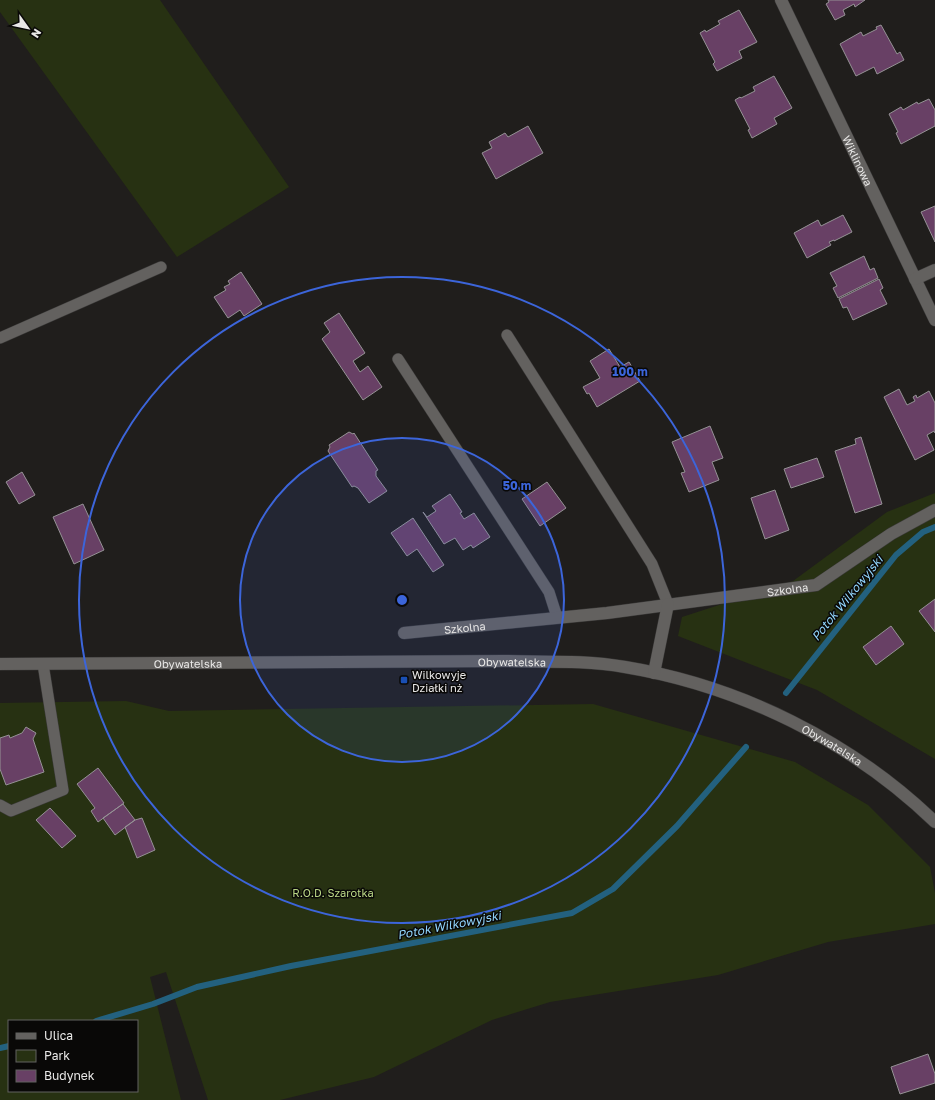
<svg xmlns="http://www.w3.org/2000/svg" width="935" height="1100" font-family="'Golos Text',sans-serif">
	<rect width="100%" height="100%" fill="#201e1c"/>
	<path fill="#273112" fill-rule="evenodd" d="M0,0H160L289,187L177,257L0,12Z
		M935,493V759L817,690L678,636L682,617L793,581L887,512Z
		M126,701L169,711L593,704L795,762L868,805L930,867L935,893V924L828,942L718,975L550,1002L492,1020L374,1077L280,1100H208L166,972L150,977L181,1100H0V703ZM9,1021H137V1091H9Z"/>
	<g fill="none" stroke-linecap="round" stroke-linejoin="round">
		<path stroke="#23617f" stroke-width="6" d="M786,693L896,555L923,532L935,527
			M96,1021L153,1004L197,987L291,966L572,913L613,889L677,826L746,747
			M0,1048L9,1046"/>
	</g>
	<path fill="#684065" stroke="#959295" d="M828,0H865L855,7L854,4L843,10L845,15L835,20L826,4L829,2Z
		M739,10L757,42L739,51L742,58L717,71L713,64L715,62L700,33L705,30L706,32L720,24L718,21Z
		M881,25L897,54L900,52L904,60L877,74L874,67L856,76L840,44L861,32L863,36L877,29L876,27Z
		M774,76L792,108L774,118L777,124L752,138L748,130L750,129L735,100L740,97L741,98L755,91L753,87Z
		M929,99L935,110V126L901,144L896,133L898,132L889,114L901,107L903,110L917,102L918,104Z
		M528,126L543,153L496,179L482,153L492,148L489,142L505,133L508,137Z
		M935,206V242L921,212Z
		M843,215L852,232L834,241V240L829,242L831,245L807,258L794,233L818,220L821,226Z
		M864,256L870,270L874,268L878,278L838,298L833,288L837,286L830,273Z
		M241,272L262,304L244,316L240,310L228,318L214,297L226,290L224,287L230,284L228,281Z
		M879,279L883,288L880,290L887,304L853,320L847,307L843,308L839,299Z
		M339,313L365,353L353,361L360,372L368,366L382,387L363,400L322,339L330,332L324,323Z
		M609,349L620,367L629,362L640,381L597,407L589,393L587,394L583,387L600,378L590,361Z
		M899,389L907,405L915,401L913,397L916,395L917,398L929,391L935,403V433L934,431L927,435L934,450L915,460L884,397Z
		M710,426L723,458L712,462L719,480L689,492L681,473L685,472L672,442Z
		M349,432L353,434L354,433L378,470L376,471V476L387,491L369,503L358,488L354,486L352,487L328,451L330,447L329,445Z
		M861,437L882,504L855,513L835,451L856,444L855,439Z
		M817,458L824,477L791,488L784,469Z
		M22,472L35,495L19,504L6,482Z
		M547,482L566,508L540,526L522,499Z
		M775,490L789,530L765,539L751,498Z
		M450,494L462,512L460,513L464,519L474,513L490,537L473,548L471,545L463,550L455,538L444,544L423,512L427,517L436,511L432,506Z
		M83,504L104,550L74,564L53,517Z
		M413,518L444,565L433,572L417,549L407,556L391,533Z
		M935,599V632L919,611Z
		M891,626L904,644L876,665L863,647Z
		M26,727L36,733L33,739L44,772L6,785L0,769V738L9,735L10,738L22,733Z
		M98,768L124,803L98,822L91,811L95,808L77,784Z
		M123,804L135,820L115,835L103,818Z
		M50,808L76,836L62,848L36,820Z
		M142,818L155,850L137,858L125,827L135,820Z
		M928,1054L935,1074V1083L900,1094L891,1067Z"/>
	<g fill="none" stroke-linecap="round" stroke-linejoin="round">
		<g stroke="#3a3938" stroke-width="12">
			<path id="lane" d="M507,335L652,564L668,604
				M0,338L161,267
				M398,359L549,592L557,617
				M0,805L11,811L63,790L43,664"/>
		</g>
		<g stroke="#3a3938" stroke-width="13">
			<g id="street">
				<path id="s1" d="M781,0L935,320"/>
				<path d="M915,279L935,270"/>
				<path id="s2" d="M404,633L607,613L816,585L891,534L935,510"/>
				<path id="s3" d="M0,664L504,661C544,662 585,660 625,667C740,686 851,741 935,822"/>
				<path d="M654,673L668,604"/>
			</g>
		</g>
		<use href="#lane" stroke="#63615f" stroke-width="11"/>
		<use href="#street" stroke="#63615f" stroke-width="12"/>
	</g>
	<circle cx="402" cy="600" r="162" fill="#3c65da" fill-opacity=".12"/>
	<g fill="none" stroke="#3c65da" stroke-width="2">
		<circle cx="402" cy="600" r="162"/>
		<circle cx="402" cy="600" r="323"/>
	</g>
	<rect fill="#1a4fb4" stroke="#090807" stroke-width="1.5" x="400" y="676" width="8" height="8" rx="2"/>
	<g text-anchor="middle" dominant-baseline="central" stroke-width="3" stroke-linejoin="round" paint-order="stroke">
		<g font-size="11" fill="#e9e8e7" stroke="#090807">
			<text stroke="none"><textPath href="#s1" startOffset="178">Wiklinowa</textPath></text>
			<text stroke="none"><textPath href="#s2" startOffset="386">Szkolna</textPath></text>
			<text stroke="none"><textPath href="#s2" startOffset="61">Szkolna</textPath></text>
			<text stroke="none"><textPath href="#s3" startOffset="512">Obywatelska</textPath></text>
			<text stroke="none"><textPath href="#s3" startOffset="188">Obywatelska</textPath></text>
			<text stroke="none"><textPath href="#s3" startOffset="848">Obywatelska</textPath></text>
		</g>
		<g font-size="11" fill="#e9e8e7" stroke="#090807" text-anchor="start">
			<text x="412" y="674">Wilkowyje<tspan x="412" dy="13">Działki nż</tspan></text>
		</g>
		<g font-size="11" fill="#b9d585" stroke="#090807">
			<text x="333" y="892">R.O.D. Szarotka</text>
		</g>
		<g font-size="12" font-style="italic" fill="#92d6fd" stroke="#090807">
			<text transform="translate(847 598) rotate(-51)">Potok Wilkowyjski</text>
			<text transform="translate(449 925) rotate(-11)">Potok Wilkowyjski</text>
		</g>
	</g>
	<circle cx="402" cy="600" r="6" fill="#3c65da" stroke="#090807" stroke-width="2"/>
	<g font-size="12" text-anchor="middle" font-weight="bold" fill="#3c65da" stroke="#090807" stroke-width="3" stroke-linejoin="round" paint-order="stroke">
		<text x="630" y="376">100 m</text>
		<text x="517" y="490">50 m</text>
	</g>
	<rect x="8" y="1020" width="130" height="72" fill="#090807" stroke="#636261"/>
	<rect x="16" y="1033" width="20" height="6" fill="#63615f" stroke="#636261"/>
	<text x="44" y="1040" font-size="12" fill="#e9e8e7">Ulica</text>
	<rect x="16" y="1050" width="20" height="12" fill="#273112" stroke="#636261"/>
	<text x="44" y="1060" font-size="12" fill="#e9e8e7">Park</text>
	<rect x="16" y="1070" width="20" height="12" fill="#684065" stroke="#636261"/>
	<text x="44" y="1080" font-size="12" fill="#e9e8e7">Budynek</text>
	<g transform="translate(28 28) rotate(123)" stroke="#090807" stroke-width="3" paint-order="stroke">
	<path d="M0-3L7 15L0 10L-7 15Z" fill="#e9e8e7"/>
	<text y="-6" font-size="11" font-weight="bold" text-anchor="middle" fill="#e9e8e7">N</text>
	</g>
</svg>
